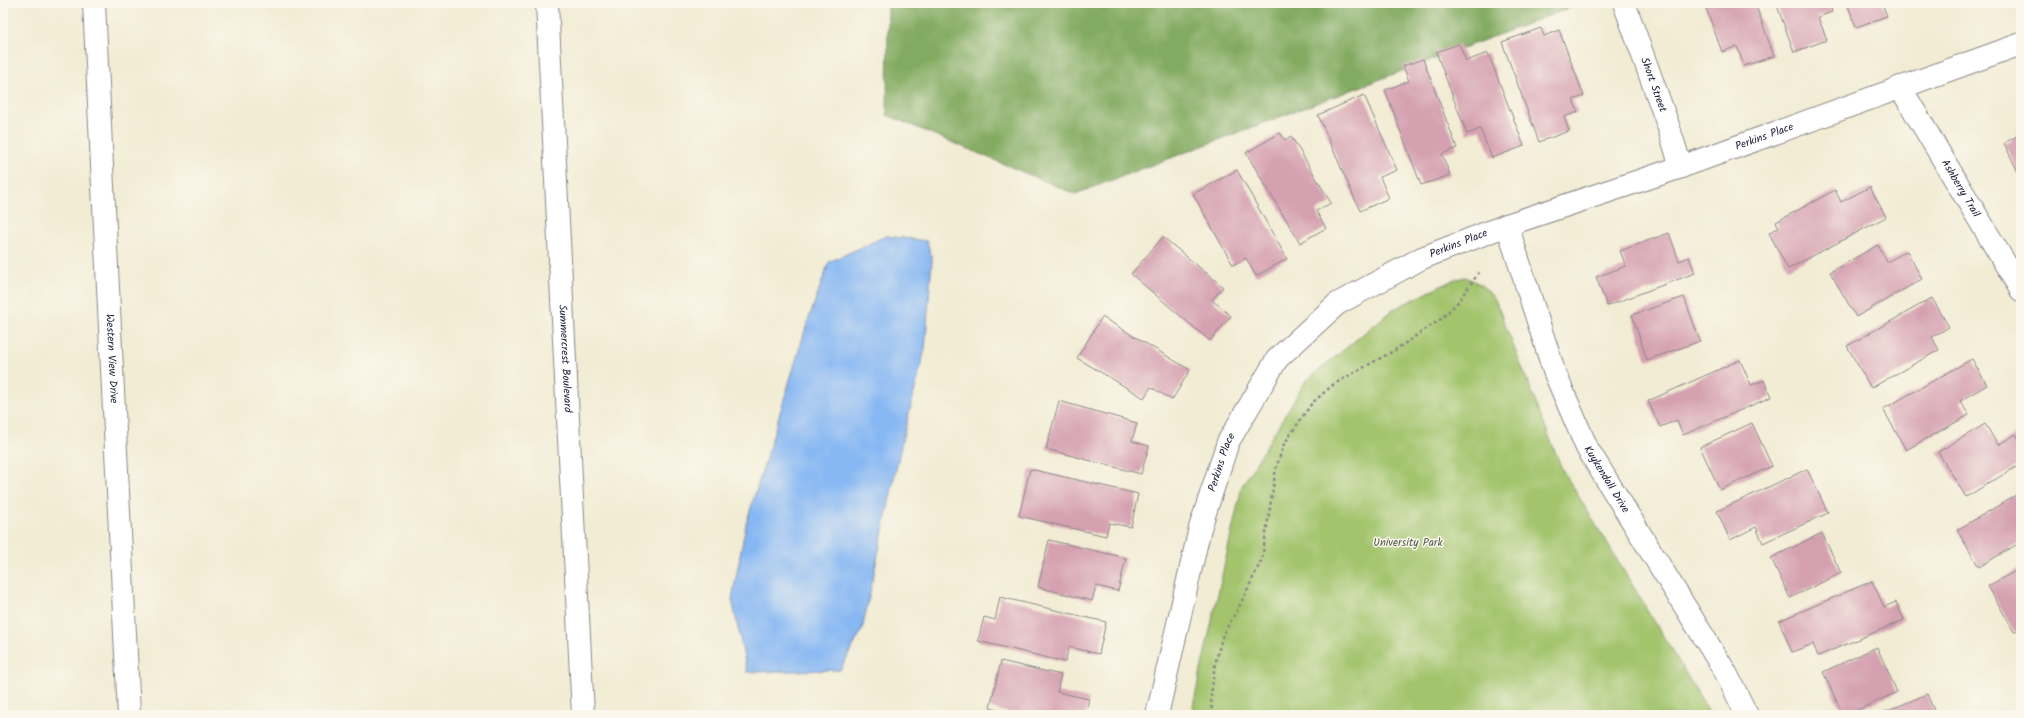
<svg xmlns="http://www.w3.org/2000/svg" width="2024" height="718" font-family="Kalam,sans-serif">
	<rect width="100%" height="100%" fill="#fbf7ec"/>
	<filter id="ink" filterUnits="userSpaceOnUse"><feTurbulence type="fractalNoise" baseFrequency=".025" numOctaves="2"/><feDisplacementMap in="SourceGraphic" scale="8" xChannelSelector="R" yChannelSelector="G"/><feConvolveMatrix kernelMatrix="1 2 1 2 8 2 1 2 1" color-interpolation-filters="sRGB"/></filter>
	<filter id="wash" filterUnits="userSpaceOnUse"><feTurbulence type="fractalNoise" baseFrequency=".012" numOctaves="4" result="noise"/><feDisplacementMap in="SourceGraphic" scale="16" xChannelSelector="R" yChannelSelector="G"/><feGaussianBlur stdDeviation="0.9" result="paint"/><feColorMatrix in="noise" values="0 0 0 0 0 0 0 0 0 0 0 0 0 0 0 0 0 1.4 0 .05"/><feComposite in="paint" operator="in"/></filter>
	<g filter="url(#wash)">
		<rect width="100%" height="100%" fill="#f2ecd4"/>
		<path fill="#a3c46d" stroke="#627354" d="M1465,277L1482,285L1495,299L1562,469L1711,715H1191L1242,486L1305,382L1392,310L1453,280Z"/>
		<path fill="#82aa60" stroke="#52664e" d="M888,3H1583L1075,194L887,115Z"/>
		<path fill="#88b8f3" stroke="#556d97" d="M886,236L927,241L932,260L925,349L902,441L862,630L840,670L747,672L732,599L746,524L807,324L829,262Z"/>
		<g id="blocks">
			<path fill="#d5a1b1" d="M1704,3H1755L1774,56L1744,66L1737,46L1722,52Z
				M1776,3H1829L1832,12L1818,17L1827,40L1794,52Z
				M1847,3H1882L1887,16L1856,27Z
				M1541,28L1544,36L1559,30L1584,96L1573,100L1578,112L1564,117L1569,131L1539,142L1502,42Z
				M1459,44L1466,61L1488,53L1524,146L1492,158L1480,129L1467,134L1436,52Z
				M1423,59L1457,148L1442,154L1450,175L1421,185L1385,90L1409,81L1403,66Z
				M1364,95L1397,170L1380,177L1389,198L1360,211L1318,115Z
				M2021,129V170L2018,172L2004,143L2019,135L2017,131Z
				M1280,133L1285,140L1291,136L1331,203L1316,211L1326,228L1300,243L1246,153Z
				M1237,170L1287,259L1256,276L1246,258L1233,265L1193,194Z
				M1870,187L1886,217L1788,269L1769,233L1779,227L1776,222L1835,190L1841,202Z
				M1669,233L1679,261L1689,257L1695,273L1607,306L1596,277L1626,266L1620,251Z
				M1163,237L1223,287L1212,300L1231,316L1210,341L1131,274Z
				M1878,245L1887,262L1907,251L1922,279L1856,317L1830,272Z
				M1684,297L1700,341L1647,360L1632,315Z
				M1932,298L1949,327L1932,337L1939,350L1871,388L1847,346Z
				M1102,317L1190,370L1172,400L1151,387L1144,398L1077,358Z
				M1972,359L1987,385L1960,401L1969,415L1906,450L1883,409Z
				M1740,360L1751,385L1764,380L1771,397L1683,435L1677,420L1660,427L1648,401Z
				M1059,401L1137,423L1132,441L1149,446L1141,474L1046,449Z
				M1752,423L1772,466L1720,490L1700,447Z
				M1985,424L1998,445L2016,434L2021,443V464L1966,497L1938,452Z
				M1030,469L1138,494L1131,527L1109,523L1106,536L1019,516Z
				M1807,469L1828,513L1763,543L1756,527L1730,540L1717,511Z
				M2016,495L2021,503V542L1979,567L1957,530Z
				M1822,533L1841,573L1790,598L1771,558Z
				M1049,540L1126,558L1118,591L1096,586L1092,601L1038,587Z
				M2021,568V628L2014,632L1988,586Z
				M1872,581L1884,607L1896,602L1904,620L1818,656L1813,644L1792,652L1779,621Z
				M1000,597L1106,622L1099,654L1069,647L1065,662L978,641L984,617L995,620Z
				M1877,647L1897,692L1847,715H1843L1823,672Z
				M1001,661L1061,675L1057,692L1089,699L1085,715H1018L990,708Z
				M1927,694L1936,715H1878Z"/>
		</g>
	</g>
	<g filter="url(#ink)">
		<use href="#blocks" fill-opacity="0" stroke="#8a8788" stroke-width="1"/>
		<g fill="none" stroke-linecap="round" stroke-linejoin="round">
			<g stroke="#8a8788" stroke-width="24">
				<g id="minor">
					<path id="s1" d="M94,3L129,715"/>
					<path id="s2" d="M547,3L583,715"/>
					<path id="s3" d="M1624,3L1668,125L1681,167"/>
					<path id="s4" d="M1900,87L2021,290"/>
					<path id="s5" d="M1507,225L1554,371L1587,448L1726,673L1747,715"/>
					<path id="s6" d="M1157,715L1200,528L1228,442L1277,359L1337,304L1422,258L1507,225L1681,167L2021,44"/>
				</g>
			</g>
			<path stroke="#8a8788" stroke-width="2.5" stroke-dasharray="3 3" stroke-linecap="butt" d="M1212,715L1211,696L1215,664L1223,634L1238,609L1262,559L1276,468L1284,444L1312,403L1334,384L1395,350L1441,319L1457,303L1480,271"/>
			<use href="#minor" stroke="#fff" stroke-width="22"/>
		</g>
	</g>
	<g text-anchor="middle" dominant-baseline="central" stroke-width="3" stroke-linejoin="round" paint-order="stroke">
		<g font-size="11" fill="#22223b" stroke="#fbf7ec">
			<text stroke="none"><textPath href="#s3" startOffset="87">Short Street</textPath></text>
			<text stroke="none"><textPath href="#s6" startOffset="920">Perkins Place</textPath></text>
			<text stroke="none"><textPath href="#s4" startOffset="118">Ashberry Trail</textPath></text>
			<text stroke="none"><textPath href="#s6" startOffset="596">Perkins Place</textPath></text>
			<text stroke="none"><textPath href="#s1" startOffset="356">Western View Drive</textPath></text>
			<text stroke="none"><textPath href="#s2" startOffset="356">Summercrest Boulevard</textPath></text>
			<text stroke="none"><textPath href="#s6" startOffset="261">Perkins Place</textPath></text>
			<text stroke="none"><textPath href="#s5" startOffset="274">Kuykendall Drive</textPath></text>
		</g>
		<g font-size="11" fill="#4f5b4c" stroke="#fbf7ec">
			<text x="1408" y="543">University Park</text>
		</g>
	</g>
	<rect width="2024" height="718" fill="none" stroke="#fbf7ec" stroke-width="16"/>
</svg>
